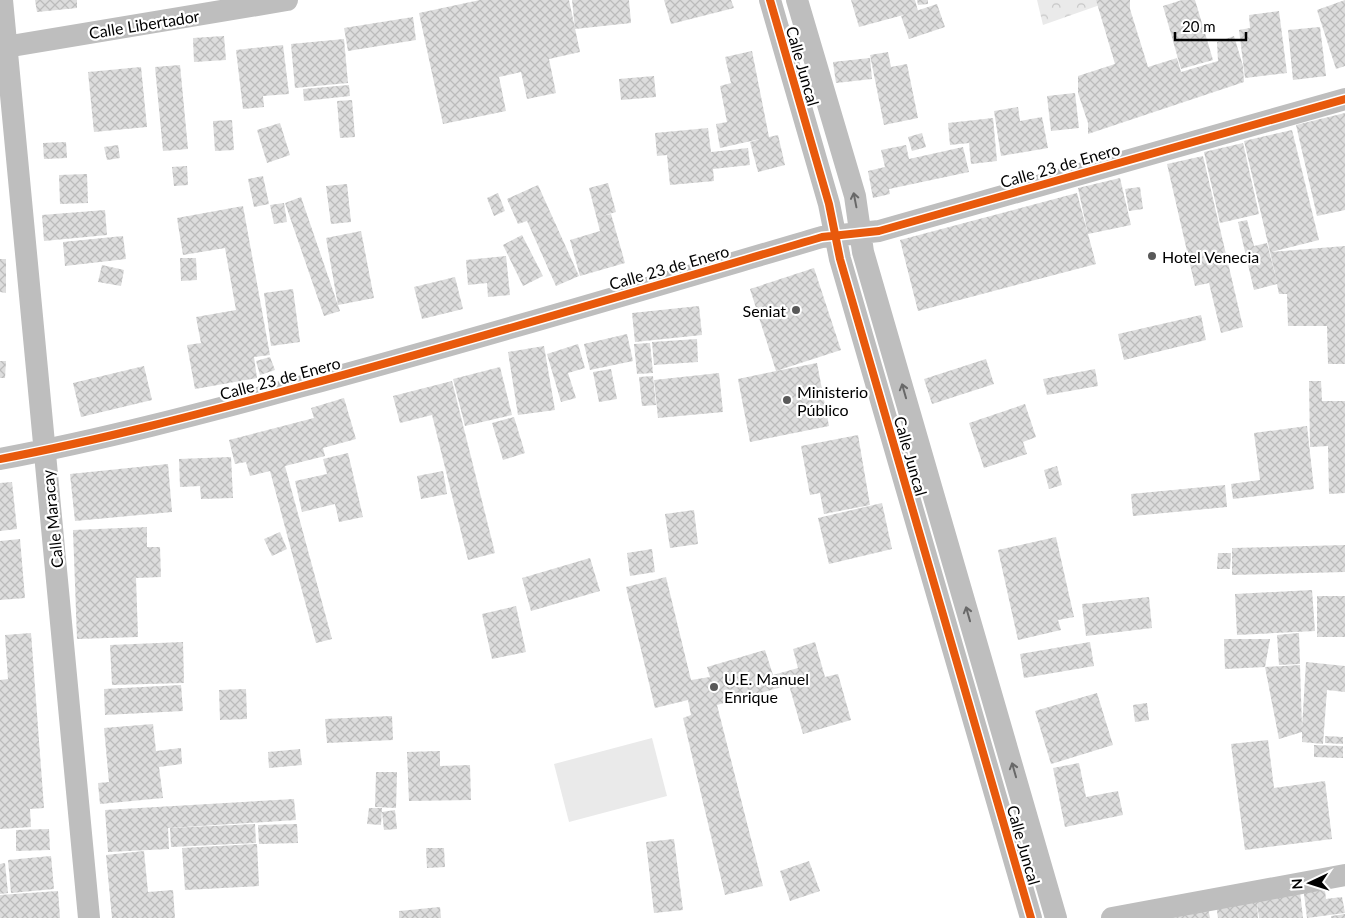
<svg xmlns="http://www.w3.org/2000/svg" width="1345" height="918" font-family="Lato,sans-serif">
	<defs>
		<pattern id="forest-crowns" width="20" height="18" patternUnits="userSpaceOnUse" patternTransform="scale(1.25)"><rect width="20" height="18" fill="#eaeaea"/><path d="M2 6a3 3 0 1 1 6 0M12 15a3 3 0 1 1 6 0" fill="none" stroke="#c7c7c7"/></pattern>
		<pattern id="building-cross-hatch" width="8" height="8" patternUnits="userSpaceOnUse" patternTransform="scale(1.25)"><rect width="8" height="8" fill="#ddd"/><path d="M0 0l8 8M0 8l8-8" fill="none" stroke="#bcbcbc"/></pattern>
	</defs>
	<rect width="100%" height="100%" fill="#fff"/>
	<path fill="url(#forest-crowns)" d="M1037,0H1114L1043,25Z"/>
	<path fill="#eaeaea" d="M652,738L667,796L569,822L554,764Z"/>
	<path fill="url(#building-cross-hatch)" d="M35,0H77V8L37,12Z
		M480,0H569L580,52L549,59L556,93L527,99L521,72L499,77L506,111L443,124L419,13Z
		M572,0H629L631,23L575,29Z
		M664,0H731L734,8L671,24Z
		M851,0H915L918,11L859,27Z
		M917,0H928V4L918,5Z
		M1096,0H1130V9L1148,67L1177,58L1181,72L1218,61L1217,42L1234,36L1243,66L1244,82L1088,134V123L1078,93V76L1115,64Z
		M1182,0H1195L1213,60L1181,69L1163,6Z
		M1345,0V66L1336,69L1317,10Z
		M937,4L945,27L909,39L901,16Z
		M1279,11L1287,73L1245,78L1239,30L1250,28L1249,15Z
		M413,17L416,40L348,51L344,28Z
		M1320,27L1326,76L1293,80L1288,30Z
		M224,36L226,60L194,62L193,38Z
		M344,39L348,83L295,88L291,44Z
		M283,45L289,94L263,96L264,107L243,109L236,50Z
		M752,51L769,137L778,135L785,165L758,172L750,142L760,139L720,148L716,124L727,122L720,86L731,83L725,57Z
		M888,52L891,67L907,64L918,118L884,125L870,55Z
		M870,58L872,79L836,83L833,62Z
		M180,65L188,149L163,151L155,67Z
		M141,67L147,127L94,132L88,72Z
		M654,76L656,97L621,100L619,79Z
		M349,85L350,96L304,101L303,89Z
		M1075,93L1079,128L1051,131L1047,96Z
		M352,100L355,137L340,138L337,101Z
		M1018,107L1020,121L1042,117L1048,148L1001,156L994,111Z
		M1345,113V210L1317,216L1296,125Z
		M993,118L997,161L971,164L969,143L950,145L948,123Z
		M232,120L234,150L215,151L213,121Z
		M280,123L290,155L267,163L257,130Z
		M708,128L711,152L748,148L750,165L713,169L714,181L670,185L667,155L657,156L655,133Z
		M1292,130L1319,240L1271,252L1345,246V364H1328L1327,326H1288L1287,294H1279L1277,284L1254,290L1238,222L1247,220L1254,246L1267,243L1277,282L1244,141Z
		M922,133L926,147L912,151L908,137Z
		M66,142L67,158L44,159L43,143Z
		M1243,143L1259,214L1220,223L1204,152Z
		M118,145L120,158L107,160L104,147Z
		M906,145L909,159L963,147L969,172L889,189L890,194L873,198L868,171L885,167L881,150Z
		M1203,156L1243,327L1221,333L1209,283L1195,286L1167,164Z
		M187,166L188,185L174,186L172,167Z
		M87,174L88,203L60,204L59,175Z
		M263,176L269,204L254,207L248,179Z
		M1120,178L1131,225L1088,234L1078,188Z
		M608,183L616,212L602,216L611,214L625,263L580,276L570,240L600,231L589,188Z
		M347,184L351,222L331,224L326,186Z
		M538,185L579,276L556,286L527,221L518,224L507,199Z
		M1140,187L1143,209L1129,211L1125,189Z
		M498,193L505,211L494,216L487,198Z
		M1077,193L1096,264L918,311L900,240Z
		M301,197L340,311L324,316L285,203Z
		M284,203L287,222L274,224L270,205Z
		M243,206L270,355L254,357L257,378L195,389L187,345L201,343L196,317L236,310L225,248L183,255L177,218Z
		M105,210L107,235L44,241L42,215Z
		M361,231L374,298L338,305L326,238Z
		M522,235L543,276L523,286L503,245Z
		M123,236L126,259L65,266L63,242Z
		M506,256L510,295L488,297L487,283L468,285L466,260Z
		M180,258H196L197,280L181,281Z
		M0,259H6V293L0,292Z
		M102,265L124,270L121,286L98,282Z
		M814,268L841,350L776,371L817,363L829,426L750,442L738,379L776,371L750,289Z
		M455,277L463,309L422,319L414,287Z
		M293,289L300,342L271,346L264,293Z
		M699,306L702,335L635,342L632,313Z
		M1201,315L1206,340L1124,360L1118,334Z
		M627,334L633,361L590,370L584,344Z
		M697,339L698,362L654,365L652,342Z
		M650,343L653,373L637,374L634,344Z
		M578,344L585,368L568,373L576,398L561,402L547,354Z
		M544,346L555,410L518,415L508,352Z
		M270,357L275,370L260,375L256,361Z
		M986,359L994,384L932,404L924,379Z
		M0,361H6L5,378H0Z
		M144,366L152,400L81,417L73,383Z
		M500,367L512,415L465,426L453,379Z
		M611,369L617,399L599,402L593,372Z
		M1095,369L1098,386L1047,395L1043,379Z
		M719,373L723,412L658,418L654,380Z
		M653,376L656,405L642,406L639,377Z
		M452,381L495,553L468,560L432,415L400,423L393,396Z
		M1309,381H1321L1322,401H1345V493L1329,494L1328,446L1310,447Z
		M344,398L356,439L323,448L325,456L285,466L332,639L316,643L270,471L250,476L246,462L235,464L229,440L314,418L311,408Z
		M1025,404L1036,437L1023,442L1027,454L984,468L969,423Z
		M514,417L525,453L503,460L492,423Z
		M1307,426L1314,489L1233,499L1231,484L1260,480L1254,433Z
		M858,435L870,505L824,514L820,493L810,495L801,446Z
		M348,453L363,517L339,522L335,504L302,512L295,481L327,474L323,459Z
		M231,457L233,498L201,499L200,486L180,487L179,459Z
		M168,464L172,512L75,521L70,474Z
		M1057,466L1062,485L1049,489L1044,470Z
		M443,471L447,494L421,499L417,476Z
		M12,482L17,529L0,531V483Z
		M1225,485L1227,507L1133,516L1131,494Z
		M882,503L892,549L829,564L818,518Z
		M694,510L698,544L670,548L665,514Z
		M147,527V547H160L161,577L136,578L138,637L77,639L73,530Z
		M280,532L287,549L272,556L264,539Z
		M1056,537L1074,617L1058,620L1061,630L1018,640L998,550Z
		M20,539L25,598L0,600V541Z
		M1345,545V572L1232,575V548Z
		M652,549L655,572L630,576L627,553Z
		M1218,553H1231L1230,569H1217Z
		M590,558L600,591L531,611L522,578Z
		M666,577L691,680L710,677L707,667L765,650L773,675L798,668L793,649L815,642L825,677L838,674L851,720L803,734L789,685L717,705L763,886L725,895L683,718L691,715L688,700L655,708L626,587Z
		M1312,590L1315,631L1237,635L1235,594Z
		M1317,596H1345V637H1317Z
		M1149,597L1152,628L1086,636L1082,604Z
		M516,606L526,652L492,659L482,614Z
		M31,633L44,808L30,809L31,827L0,829V680L8,679L5,635Z
		M1299,633L1300,664L1279,665L1277,635Z
		M1224,639H1270L1265,667L1225,669Z
		M183,642L184,683L112,685L110,645Z
		M1090,642L1094,666L1024,678L1020,654Z
		M1306,662L1345,666V692L1327,690L1323,744L1302,742V732L1279,739L1265,667L1300,665L1302,728Z
		M181,685L183,711L105,715L104,689Z
		M246,689L247,719L220,720L219,690Z
		M1097,693L1113,745L1051,764L1035,711Z
		M1147,703L1149,720L1135,722L1133,705Z
		M392,716L393,740L327,743L325,719Z
		M153,724L156,751L181,748L182,764L159,767L163,798L100,804L98,783L109,782L104,728Z
		M1325,736L1343,737V744L1325,743Z
		M1268,740L1274,788L1325,781L1332,839L1245,850L1231,744Z
		M1314,745L1343,746V758L1314,757Z
		M300,749L302,765L269,768L268,752Z
		M440,751V766L470,765L471,800L409,801L407,752Z
		M1079,763L1086,797L1118,791L1123,815L1065,827L1053,768Z
		M376,772H397L396,808L375,807Z
		M294,799L296,820L168,828L169,849L108,852L105,810Z
		M369,808H382L381,825L367,824Z
		M395,810L397,829L384,830L382,812Z
		M255,824L256,843L171,847L170,828Z
		M297,824L298,843L259,844L258,825Z
		M49,829L50,850L16,851V830Z
		M674,839L683,910L654,913L646,842Z
		M257,844L259,886L185,890L182,848Z
		M426,848H444L445,867L427,868Z
		M144,851L148,892L173,890L175,918H112L106,855Z
		M51,856L54,889L11,893L8,860Z
		M809,861L820,891L790,901L780,871Z
		M5,863L8,893L0,894V864Z
		M1324,883L1326,899L1342,897L1345,913L1307,918L1303,886Z
		M58,891L60,918H0V895Z
		M1300,892L1303,918H1259L1257,902L1258,918H1218L1216,904Z
		M1207,902L1210,918H1121Z
		M440,907L441,918H399V911Z
		M1345,914V918H1331V916Z"/>
	<g fill="none" stroke-linecap="round" stroke-linejoin="round">
		<path stroke="#bebebe" stroke-width="22" d="M2,0L89,918
			M770,0L829,204L840,259L1031,918
			M797,0L855,196L863,252L1056,918
			M0,48L287,0
			M0,459C101,440 200,414 299,387C474,340 648,288 822,237L879,231L1345,99
			M1112,918L1345,875"/>
		<g stroke="#fff" stroke-width="11">
			<path id="cycleway" d="M770,0L829,204L840,259L1031,918
				M0,459C101,440 200,414 299,387C474,340 648,288 822,237L879,231L1345,99"/>
		</g>
		<use href="#cycleway" stroke="#e8590c" stroke-width="8"/>
	</g>
	<defs><path id="oneway-shaft" d="M-6 0H5M1.5-3L5.5 0L1.5 3" fill="none" stroke-width="1.6" stroke-linecap="round" stroke-linejoin="round" transform="scale(1.25)"/></defs>
	<g stroke="#686868">
		<use href="#oneway-shaft" transform="translate(855 200) rotate(-101)"/>
		<use href="#oneway-shaft" transform="translate(904 391) rotate(-106)"/>
		<use href="#oneway-shaft" transform="translate(968 614) rotate(-106)"/>
		<use href="#oneway-shaft" transform="translate(1014 770) rotate(-106)"/>
	</g>
	<g fill="#595959" stroke="#fff" stroke-width="2">
		<circle cx="1152" cy="256" r="5"/>
		<circle cx="796" cy="310" r="5"/>
		<circle cx="787" cy="400" r="5"/>
		<circle cx="714" cy="687" r="5"/>
	</g>
	<g text-anchor="middle" dominant-baseline="central" stroke-width="4.5" stroke-linejoin="round" paint-order="stroke">
		<g font-size="16" fill="#000" stroke="#fff">
			<text transform="translate(144 24) rotate(-9)">Calle Libertador</text>
			<text transform="translate(803 66) rotate(74)">Calle Juncal</text>
			<text transform="translate(1060 165) rotate(-16)">Calle 23 de Enero</text>
			<text transform="translate(669 267) rotate(-16)">Calle 23 de Enero</text>
			<text transform="translate(280 378) rotate(-15)">Calle 23 de Enero</text>
			<text transform="translate(911 456) rotate(74)">Calle Juncal</text>
			<text transform="translate(52 519) rotate(-96)">Calle Maracay</text>
			<text transform="translate(1024 845) rotate(74)">Calle Juncal</text>
		</g>
		<g font-size="16" fill="#000" stroke="#fff" text-anchor="start">
			<text x="1162" y="256">Hotel Venecia</text>
			<text x="786" y="310" text-anchor="end">Seniat</text>
			<text x="797" y="391">Ministerio<tspan x="797" dy="18">Público</tspan></text>
			<text x="724" y="678">U.E. Manuel<tspan x="724" dy="18">Enrique</tspan></text>
		</g>
	</g>
	<g transform="translate(1310 883) rotate(266)" stroke="#ffffff" stroke-width="4" paint-order="stroke">
	<path d="M0-4L9 19L0 12L-9 19Z" fill="#000000"/>
	<text y="-8" font-size="14" font-weight="bold" text-anchor="middle" fill="#000000">N</text>
	</g>
	<path d="M1175 32v8h71v-8" fill="none" stroke="#000000" stroke-width="2.5"/>
	<text x="1182" y="32" font-size="15" fill="#000000" stroke="#ffffff" stroke-width="4" paint-order="stroke">20 m</text>
</svg>
